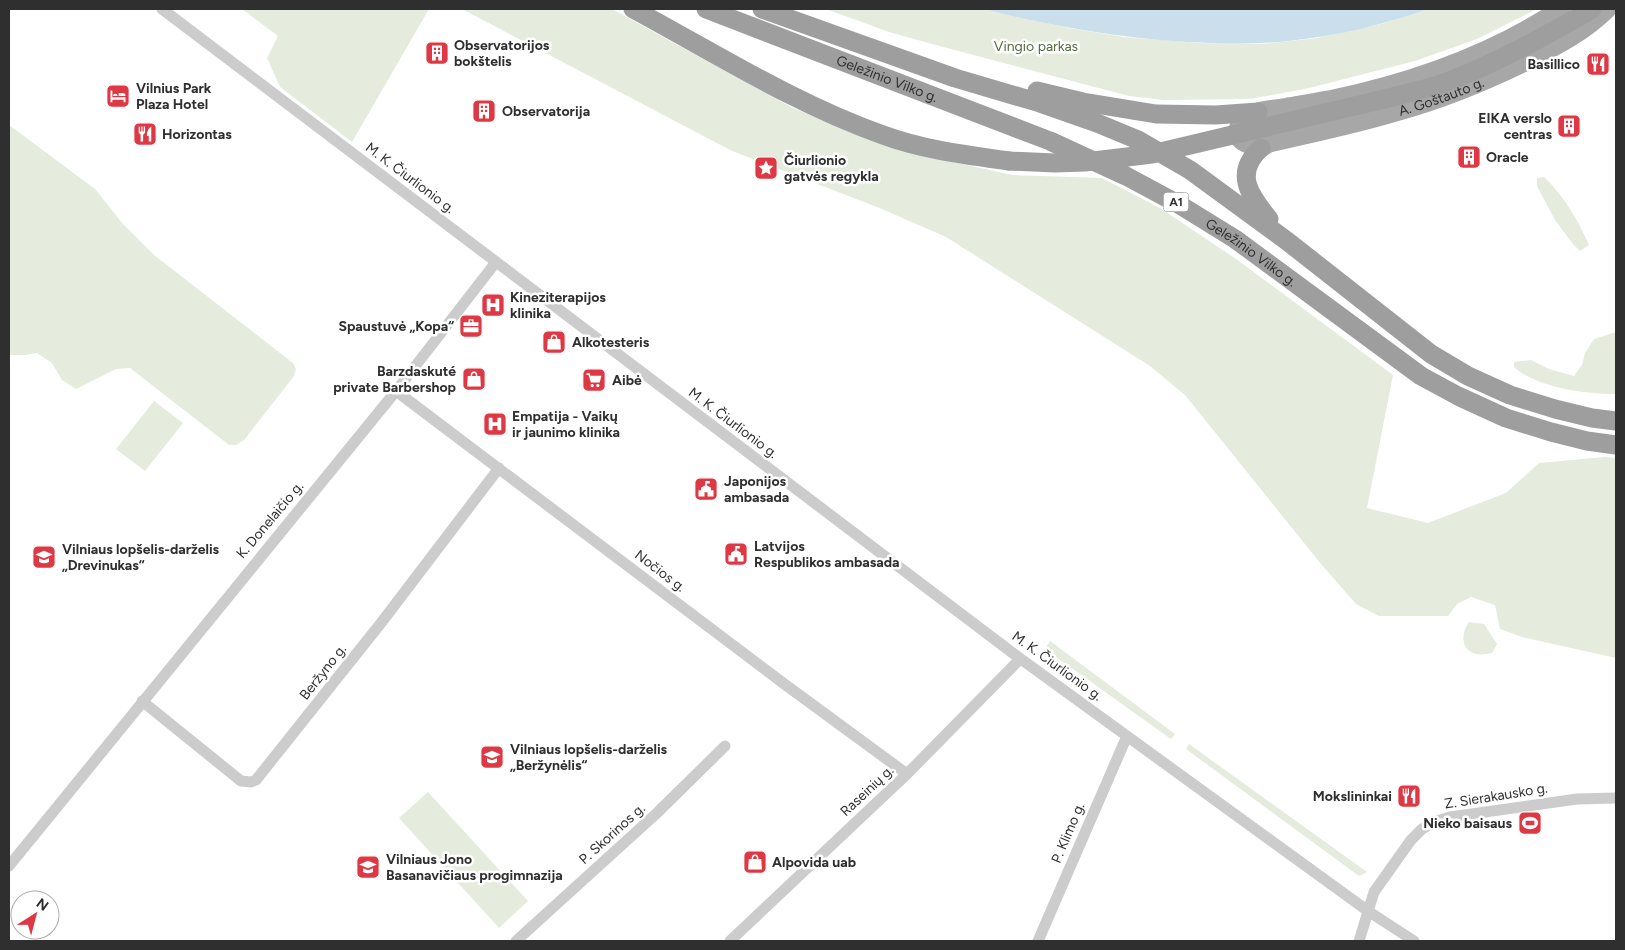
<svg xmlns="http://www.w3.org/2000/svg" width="1625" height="950" font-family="Figtree,sans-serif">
	<rect width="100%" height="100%" fill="#fff"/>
	<path fill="#e5ebdd" d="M242,9H429L352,142L280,87L267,58L278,36Z
		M462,9H612L791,107L857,135L898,148L940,159L1012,175L1102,178L1160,208L1236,259L1393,375L1367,508L1428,523L1506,493L1539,463L1605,457L1616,458V658L1522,637L1500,629L1495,605L1471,597L1457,604L1448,616H1379L1356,604L1321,564L1185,395L1150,366L946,237L882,209L732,151Z
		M826,9H984L1069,28L1124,37L1200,43L1262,44L1317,38L1381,24L1428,9H1537L1477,39L1415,61L1305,89L1249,99L1164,100L1129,96L932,44L889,32Z
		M9,125L95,189L123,224L154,255L293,363L296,369L294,376L244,440L236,445H229L130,368L116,369L76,389L62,380L52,363L37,353L26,355H9Z
		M1544,177C1564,196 1578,220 1589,245L1580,251L1573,244L1555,220L1537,186V178Z
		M1616,332V394C1589,394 1551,389 1527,376C1522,374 1518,370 1514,367V362L1531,360L1549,369L1574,376L1582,365L1585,353L1594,339Z
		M154,401L183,423L145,471L116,449Z
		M1469,622L1484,624L1497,644L1492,653C1487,654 1481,655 1476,654C1460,650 1461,633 1469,622Z
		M1050,641L1175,734L1171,739L1045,649Z
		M1189,744L1367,872L1359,876L1186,749Z
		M428,792L528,901L499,928L399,818Z"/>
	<path fill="#cadeeb" d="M984,9H1428C1383,25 1336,36 1288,41C1263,44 1238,44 1212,43C1135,41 1059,28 984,9Z"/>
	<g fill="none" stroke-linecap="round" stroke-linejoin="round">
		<path stroke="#ccc" stroke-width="11" d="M162,9L1018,657L1368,911L1414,941
			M396,391L783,683L907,774
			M142,701L241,781L251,782L256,780L381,623L499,468
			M9,866L396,391L496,262
			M516,941L657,813L725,746
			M730,941L907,774L1020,659
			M1038,941L1127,736
			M1359,941L1374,892L1411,840L1422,829L1434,822L1450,817L1577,799L1616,798"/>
		<path stroke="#a7a7a7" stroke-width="19" id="s1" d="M1561,9C1491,55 1411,83 1329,100C1316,102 1302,105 1288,107C1279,109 1268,109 1258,112C1252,114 1244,119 1240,125C1231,141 1250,145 1261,148L1269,143C1313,133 1357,124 1399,111C1443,99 1486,81 1527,61C1556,46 1584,32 1607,9"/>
		<g stroke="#9e9e9e" stroke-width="19">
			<path d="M633,9C715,53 795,104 883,135C924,150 966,155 1009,161"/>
			<path id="s2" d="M706,9L1050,141L1126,176L1180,205L1235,239L1421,376L1458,396L1506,418L1551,432L1587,441L1616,445"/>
			<path d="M762,9L955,78L1040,103L1097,123L1138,140L1190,170L1287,241L1431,354L1468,376L1510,395L1555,409L1592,418L1616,421"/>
			<path d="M1037,91L1083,102L1156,114L1216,115L1258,112"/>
			<path d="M1393,97C1412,92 1431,88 1449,81C1499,62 1546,36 1592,9"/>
			<path d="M1261,148C1233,173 1250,196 1269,219"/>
		</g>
		<path stroke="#9e9e9e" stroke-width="19" d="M1009,161L1055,163L1085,162L1152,154L1393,97"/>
	</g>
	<defs>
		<g id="building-square" transform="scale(1.25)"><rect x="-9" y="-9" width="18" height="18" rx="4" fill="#de3844" stroke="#fff"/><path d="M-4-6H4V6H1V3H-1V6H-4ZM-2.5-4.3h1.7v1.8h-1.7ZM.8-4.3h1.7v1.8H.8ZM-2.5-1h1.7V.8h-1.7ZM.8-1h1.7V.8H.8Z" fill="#fff"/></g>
		<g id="restaurant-square" transform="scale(1.25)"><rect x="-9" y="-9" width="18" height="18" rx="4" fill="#de3844" stroke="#fff"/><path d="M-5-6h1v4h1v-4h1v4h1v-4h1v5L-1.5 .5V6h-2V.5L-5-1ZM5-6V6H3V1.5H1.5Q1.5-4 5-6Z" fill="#fff"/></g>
		<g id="hotel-square" transform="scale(1.25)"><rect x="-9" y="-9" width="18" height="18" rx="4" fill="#de3844" stroke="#fff"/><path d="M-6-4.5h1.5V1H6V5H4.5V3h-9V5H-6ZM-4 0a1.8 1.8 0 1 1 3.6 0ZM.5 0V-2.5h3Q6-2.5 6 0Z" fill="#fff"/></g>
		<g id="sight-square" transform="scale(1.25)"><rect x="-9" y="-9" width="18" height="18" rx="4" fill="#de3844" stroke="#fff"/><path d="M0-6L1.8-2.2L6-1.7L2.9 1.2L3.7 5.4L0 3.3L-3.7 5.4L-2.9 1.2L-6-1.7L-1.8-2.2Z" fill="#fff"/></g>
		<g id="hospital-square" transform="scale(1.25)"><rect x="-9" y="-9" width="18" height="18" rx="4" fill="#de3844" stroke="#fff"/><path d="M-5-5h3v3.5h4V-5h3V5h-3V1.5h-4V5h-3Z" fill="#fff"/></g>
		<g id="office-square" transform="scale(1.25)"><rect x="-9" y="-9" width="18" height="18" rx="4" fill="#de3844" stroke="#fff"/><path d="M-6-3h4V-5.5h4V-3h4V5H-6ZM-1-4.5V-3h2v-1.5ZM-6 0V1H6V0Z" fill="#fff"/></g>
		<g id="shop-square" transform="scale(1.25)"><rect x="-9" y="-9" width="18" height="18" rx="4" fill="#de3844" stroke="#fff"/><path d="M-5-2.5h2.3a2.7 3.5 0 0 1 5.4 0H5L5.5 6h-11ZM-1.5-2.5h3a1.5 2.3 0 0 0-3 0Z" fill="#fff"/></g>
		<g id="supermarket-square" transform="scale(1.25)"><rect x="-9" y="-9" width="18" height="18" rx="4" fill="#de3844" stroke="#fff"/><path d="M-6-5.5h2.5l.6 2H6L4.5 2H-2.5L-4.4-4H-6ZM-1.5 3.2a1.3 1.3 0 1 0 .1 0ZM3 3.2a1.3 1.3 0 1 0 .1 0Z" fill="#fff"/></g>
		<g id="civic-square" transform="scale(1.25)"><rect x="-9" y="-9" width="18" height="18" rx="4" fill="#de3844" stroke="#fff"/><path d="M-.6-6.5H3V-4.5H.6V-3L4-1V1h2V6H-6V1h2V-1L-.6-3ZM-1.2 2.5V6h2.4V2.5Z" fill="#fff"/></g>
		<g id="school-square" transform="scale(1.25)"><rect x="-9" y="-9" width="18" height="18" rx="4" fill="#de3844" stroke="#fff"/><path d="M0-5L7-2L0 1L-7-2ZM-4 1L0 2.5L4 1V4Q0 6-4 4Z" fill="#fff"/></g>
		<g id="stadium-square" transform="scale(1.25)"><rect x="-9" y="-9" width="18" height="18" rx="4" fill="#de3844" stroke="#fff"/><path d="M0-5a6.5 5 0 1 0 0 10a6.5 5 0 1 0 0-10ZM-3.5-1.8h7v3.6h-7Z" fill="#fff"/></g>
	</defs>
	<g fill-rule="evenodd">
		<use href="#building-square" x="437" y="53"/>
		<use href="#restaurant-square" x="1598" y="64"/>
		<use href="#hotel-square" x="118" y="96"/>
		<use href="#building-square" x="484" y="111"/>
		<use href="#building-square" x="1569" y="126"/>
		<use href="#restaurant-square" x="145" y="134"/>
		<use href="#building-square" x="1469" y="157"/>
		<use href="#sight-square" x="766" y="168"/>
		<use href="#hospital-square" x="493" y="305"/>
		<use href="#office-square" x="471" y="326"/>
		<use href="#shop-square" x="554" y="342"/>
		<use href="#shop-square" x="474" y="379"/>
		<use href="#supermarket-square" x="594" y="380"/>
		<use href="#hospital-square" x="495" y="424"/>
		<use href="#civic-square" x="706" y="489"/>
		<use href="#civic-square" x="736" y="554"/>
		<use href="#school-square" x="44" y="557"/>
		<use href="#school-square" x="492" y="757"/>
		<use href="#restaurant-square" x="1409" y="796"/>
		<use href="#stadium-square" x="1530" y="823"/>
		<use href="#shop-square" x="755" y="862"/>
		<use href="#school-square" x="368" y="867"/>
	</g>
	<g text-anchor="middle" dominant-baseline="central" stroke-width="5" stroke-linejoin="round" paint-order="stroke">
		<rect fill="#fff" stroke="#6d6d6d" stroke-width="1" x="1163.5" y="192.5" width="25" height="19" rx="4"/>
		<g font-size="12" font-weight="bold" fill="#2f2f2f">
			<text x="1176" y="202">A1</text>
		</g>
		<g font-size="14" font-weight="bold" fill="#2f2f2f" stroke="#fff" text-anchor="start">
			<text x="454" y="45">Observatorijos<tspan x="454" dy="16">bokštelis</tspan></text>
			<text x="1580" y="64" text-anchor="end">Basillico</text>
			<text x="136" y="88">Vilnius Park<tspan x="136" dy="16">Plaza Hotel</tspan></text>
			<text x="502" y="111">Observatorija</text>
			<text x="1552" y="118" text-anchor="end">EIKA verslo<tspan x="1552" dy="16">centras</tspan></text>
			<text x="162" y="134">Horizontas</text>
			<text x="1486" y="157">Oracle</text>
			<text x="784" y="160">Čiurlionio<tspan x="784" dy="16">gatvės regykla</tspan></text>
			<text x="510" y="297">Kineziterapijos<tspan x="510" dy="16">klinika</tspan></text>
			<text x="454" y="326" text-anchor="end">Spaustuvė „Kopa“</text>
			<text x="572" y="342">Alkotesteris</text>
			<text x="456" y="371" text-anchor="end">Barzdaskuté<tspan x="456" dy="16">private Barbershop</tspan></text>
			<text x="612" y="380">Aibė</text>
			<text x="512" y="416">Empatija - Vaikų<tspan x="512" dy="16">ir jaunimo klinika</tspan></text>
			<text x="724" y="481">Japonijos<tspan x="724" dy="16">ambasada</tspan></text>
			<text x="754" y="546">Latvijos<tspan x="754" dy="16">Respublikos ambasada</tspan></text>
			<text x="62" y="549">Vilniaus lopšelis-darželis<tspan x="62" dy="16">„Drevinukas“</tspan></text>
			<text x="510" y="749">Vilniaus lopšelis-darželis<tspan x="510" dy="16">„Beržynėlis“</tspan></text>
			<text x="1392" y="796" text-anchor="end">Mokslininkai</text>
			<text x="1512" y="823" text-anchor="end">Nieko baisaus</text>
			<text x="386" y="859">Vilniaus Jono<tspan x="386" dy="16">Basanavičiaus progimnazija</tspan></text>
			<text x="772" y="862">Alpovida uab</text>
		</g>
		<g font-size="14" fill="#52693e" stroke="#fff">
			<text x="1036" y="46">Vingio parkas</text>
		</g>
		<g font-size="14" fill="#2f2f2f" stroke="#fff">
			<text stroke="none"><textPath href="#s2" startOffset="194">Geležinio Vilko g.</textPath></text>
			<text stroke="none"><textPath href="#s1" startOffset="571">A. Goštauto g.</textPath></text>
			<text transform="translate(410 178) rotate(37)">M. K. Čiurlionio g.</text>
			<text stroke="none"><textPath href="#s2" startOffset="599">Geležinio Vilko g.</textPath></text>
			<text transform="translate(733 423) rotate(37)">M. K. Čiurlionio g.</text>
			<text transform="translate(270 520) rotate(-50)">K. Donelaičio g.</text>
			<text transform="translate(660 571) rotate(37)">Nočios g.</text>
			<text transform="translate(1057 666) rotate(36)">M. K. Čiurlionio g.</text>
			<text transform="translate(323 672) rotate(-52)">Beržyno g.</text>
			<text transform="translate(867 791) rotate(-43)">Raseinių g.</text>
			<text transform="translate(1496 796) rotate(-9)">Z. Sierakausko g.</text>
			<text transform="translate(1068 833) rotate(-67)">P. Klimo g.</text>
			<text transform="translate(612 834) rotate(-42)">P. Skorinos g.</text>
		</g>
	</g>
	<rect width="1625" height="950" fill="none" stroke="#2f2f2f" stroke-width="20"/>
	<g transform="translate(35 915) rotate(36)"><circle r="24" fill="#ffffff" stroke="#acacac"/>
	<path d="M0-4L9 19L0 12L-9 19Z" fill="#de3844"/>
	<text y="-8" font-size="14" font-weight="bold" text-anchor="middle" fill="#2f2f2f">N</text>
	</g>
</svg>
